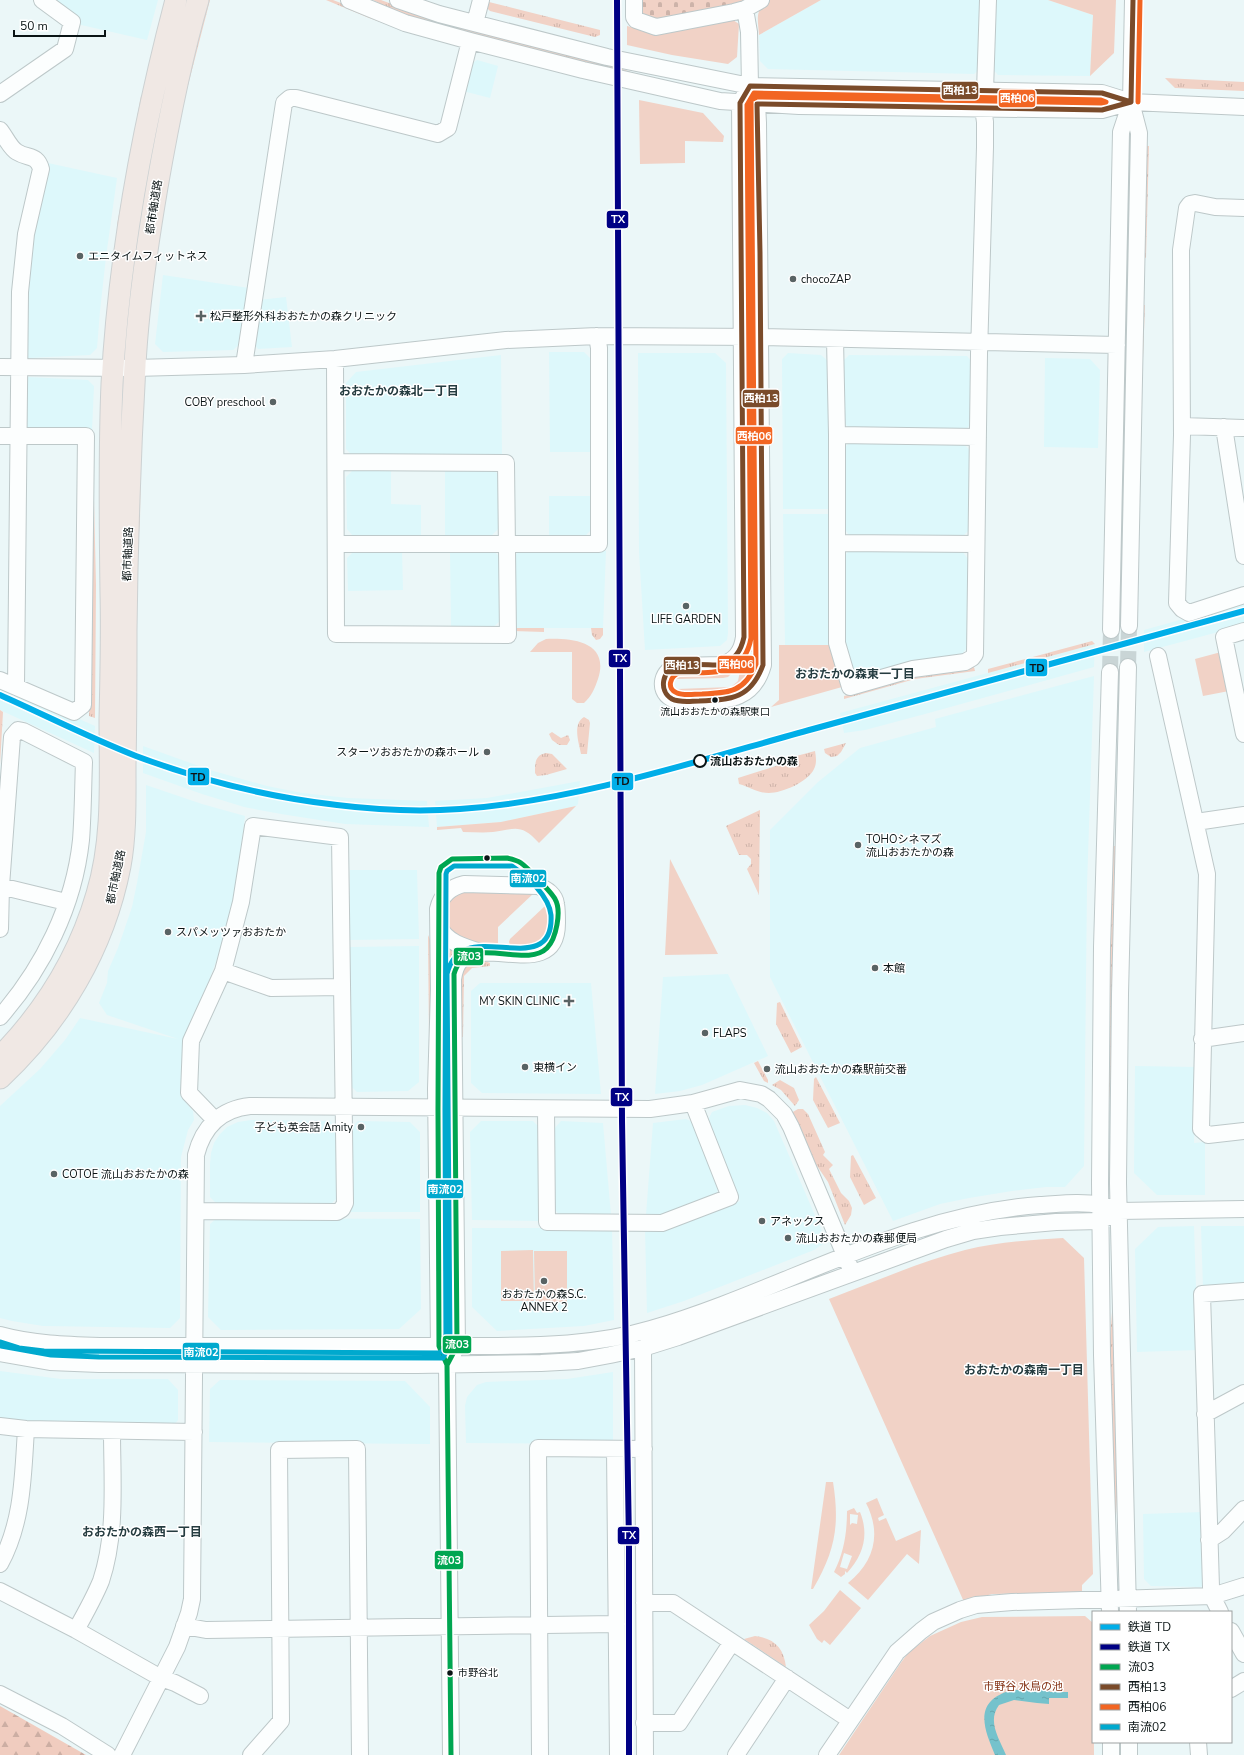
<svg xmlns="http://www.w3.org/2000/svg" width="1244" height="1755" font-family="'Nunito Sans','Noto Sans JP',sans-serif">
	<defs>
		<pattern id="grass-tufts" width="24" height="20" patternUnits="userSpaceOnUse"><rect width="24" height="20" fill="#f1d2c6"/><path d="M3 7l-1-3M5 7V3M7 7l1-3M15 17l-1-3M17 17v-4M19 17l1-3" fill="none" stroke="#cdb3a9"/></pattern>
		<pattern id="forest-firs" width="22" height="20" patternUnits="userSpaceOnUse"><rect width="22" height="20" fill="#f0ccbf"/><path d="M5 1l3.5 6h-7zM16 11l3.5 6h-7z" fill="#ccaea3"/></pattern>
		<pattern id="cemetery-stones" width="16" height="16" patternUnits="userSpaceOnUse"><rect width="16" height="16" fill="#f1d2c6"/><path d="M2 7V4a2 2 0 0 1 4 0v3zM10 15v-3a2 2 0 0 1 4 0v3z" fill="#cdb3a9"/></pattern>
		<pattern id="water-ripples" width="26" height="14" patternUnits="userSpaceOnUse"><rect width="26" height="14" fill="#75c2cc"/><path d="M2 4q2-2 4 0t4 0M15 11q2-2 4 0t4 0" fill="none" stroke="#64a6ae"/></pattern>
	</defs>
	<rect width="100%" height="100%" fill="#ebf7f8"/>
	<path fill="#ddf8fb" d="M51,0H158L147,40L77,24Z
		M821,0H982L981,68L974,74L768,69L760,61L759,35Z
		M993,0H1048L1093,15L1090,76L998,75L992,68Z
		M477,60L498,66L490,98L463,91L470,65Z
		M48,163L117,178L106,257L100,311L97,348L90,355L28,358L25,354L24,311L32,235Z
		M163,275L249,288L240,344L233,350L163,352L155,344Z
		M286,297L292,347L258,349L252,341L258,300Z
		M549,352H584L592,360L593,452H550Z
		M638,353H715L726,363L728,633L727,640L720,646L645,650L639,552Z
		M788,353L821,355L828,361L829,509H783L782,359Z
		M501,355L502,455L353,456L346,449V383L356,372Z
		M849,355L967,356L974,364L971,424L965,430L849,428L842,420L843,361Z
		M1045,358L1090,359L1100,370L1098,448L1044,447Z
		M28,377L88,380L94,386L92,431H27L23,427L24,380Z
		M850,442L964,444L971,452L969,530L962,537L849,535L844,528L843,449Z
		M445,469H492L499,475V528L492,535L445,536Z
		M353,470H391V504L421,505V536H353L347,529L346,477Z
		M549,496H592V529L585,536H549Z
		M783,514H829L830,645H785Z
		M851,549L962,551L968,559L967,648L961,655L860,677L852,672L845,642L844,556Z
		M402,550L403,590L348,591L347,558L354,551Z
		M450,550H492L500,557L499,622L492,628L451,627Z
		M519,551H606L603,628H513V558Z
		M1244,602V625L1144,652V630Z
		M1095,644L1094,667L925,714L865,730L844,733L840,713Z
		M1094,676L1087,886L1084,1166L1065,1187H1046L1012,1191L969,1198L940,1204L893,1221L770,977V830L818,782L860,748L936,727L935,719Z
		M0,684L95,726L94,753L0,710Z
		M143,746L210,770L267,786L302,793L348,798L427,801L429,827L345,824L281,814L244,807L202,794L143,773Z
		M580,781L578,804L576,806L501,822L437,827L435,801L487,798Z
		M146,785L202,804L245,816L236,890L222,945L203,997L184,1040L182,1098L193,1111L194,1120L188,1130L181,1157L180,1318L170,1328L43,1326L12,1321L0,1318V1106L40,1069L65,1040L80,1018L178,1039L107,1015L99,1003L107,983L108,971L118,948L132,907L137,883L146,832Z
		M350,870H417L419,939L349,940Z
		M419,946V1082L408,1091L357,1092L350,1085V947Z
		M728,974L768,1056L702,1085L680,1091L655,1094L663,977Z
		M480,983H591L601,1094L482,1093L471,1083V991Z
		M1135,1066L1196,1067L1194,1143L1205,1142V1195H1157L1134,1173Z
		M745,1105L757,1108L767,1113L774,1121L824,1236L823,1244L814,1250L684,1301L647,1313L645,1229L663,1230L740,1201L708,1120L712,1112L729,1106Z
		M686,1119L693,1122L718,1189L716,1195L661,1216L646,1215L653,1123Z
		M251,1120L330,1121L336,1127L337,1198L329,1206L217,1204L210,1197V1164L211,1153L214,1143L220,1134L227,1127L238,1122Z
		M358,1121L410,1122L420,1132V1212H351L350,1129Z
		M481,1121H533L540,1128V1221L472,1220L470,1132Z
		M561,1121L603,1123L611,1215L559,1214L553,1208L554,1129Z
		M217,1218L420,1219L421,1309L399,1329L221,1330L208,1317L210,1224Z
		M1194,1226L1198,1350L1137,1352L1135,1249L1158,1227Z
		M1201,1226H1244V1287L1203,1288Z
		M472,1228H612L614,1320L584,1326L497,1331L472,1307Z
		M0,1371L61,1379H168L178,1390V1420L174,1425L0,1421Z
		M613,1372V1444L466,1443L465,1406L467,1397L477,1385L486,1382L567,1379Z
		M220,1380L405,1381L430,1407V1444L209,1442L210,1389Z
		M1203,1512L1205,1583L1201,1587L1151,1586L1144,1579L1143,1514Z"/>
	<path fill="url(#grass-tufts)" d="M207,0H210L185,97L170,174L167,173Z
		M326,0H333L408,29L411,33L369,18Z
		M373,0H381L405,9L608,64L645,77L411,19Z
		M488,0L489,2L600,30V35L595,37L490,11L484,5Z
		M1165,78L1244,82V91L1175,88Z
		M850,95L990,97L1030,102H888L850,97Z
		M141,96H144L121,225H117Z
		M1146,146H1149L1146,258H1143Z
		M752,187L753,208L749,253L748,222Z
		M1132,191L1127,458L1121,457L1125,248Z
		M1142,305H1145L1143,358H1140Z
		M91,442L94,443V500L96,585L95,718L89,716Z
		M141,445L140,521L139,533H137Z
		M513,628H544V632L513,631Z
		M591,628H603V635L600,639L596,640L592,635Z
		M1092,641L1095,644L988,673V669Z
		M974,667L975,671L915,679L844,699V696L914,677Z
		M0,710L3,712L0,765Z
		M584,717L589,720L590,723L587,754H581C579,743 572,724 584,717Z
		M552,732L561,738L568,735L570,740L567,745H559L552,740L549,734Z
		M846,743L841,752L837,756L831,757L825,753L824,749Z
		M815,751C816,757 817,763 814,769C808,782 782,793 769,793C757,793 750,787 739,784L738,778L776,766L785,759Z
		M546,753L552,754L567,769L546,775L537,776L535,773C535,763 535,755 546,753Z
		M760,810L759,895L747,869L751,864V859L747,855H739L726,826Z
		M1112,846H1117L1112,1065L1108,1115H1106Z
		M428,935L435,950L432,1036H429Z
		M444,942L465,950L446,984Z
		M480,959L490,963V966L472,968L464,976L463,1037H461L459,979L463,965Z
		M780,1002L802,1047L791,1053L776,1024L777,1003Z
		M758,1061L768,1080V1083L764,1081L754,1063Z
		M816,1077L840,1123L828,1128L813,1100L814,1079Z
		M780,1080L794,1088L799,1100L795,1106L781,1090L772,1085Z
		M798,1109H803L808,1114L825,1152L823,1155L833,1165L829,1169L841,1193L849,1201L852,1208L851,1215L845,1225L828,1182L813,1160L791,1113Z
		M853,1155L876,1198L864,1205L850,1177L851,1156Z
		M1114,1311L1118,1477L1116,1516H1114L1109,1353L1112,1312Z
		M300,1352L356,1357L327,1358L277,1353Z
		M755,1636C774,1638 784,1648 786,1667L744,1639Z"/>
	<path fill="url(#forest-firs)" d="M0,1706L86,1755H0Z"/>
	<path fill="url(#cemetery-stones)" d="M638,0H748L734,5L654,22L642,19Z"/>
	<path fill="#f1d2c6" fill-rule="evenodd" d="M770,0H821L759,35C758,19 754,9 770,0Z
		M1048,0H1116L1114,53L1090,76L1093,15Z
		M730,18L739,24L737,57L728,64L672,55L627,45V26L655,33Z
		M639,100L703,113L724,136L723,142L685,141V163L640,164Z
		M754,421L755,653L749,651V469Z
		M546,639C573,638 610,642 598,679C595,688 591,697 584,703H577L572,699V652H530L538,643Z
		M779,645H830L842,687L771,707L779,700Z
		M1221,652L1229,691L1203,696L1195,659Z
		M746,658L755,663C755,669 753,673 750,677C731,699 708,688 683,696L674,692L677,689L731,687L738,681L740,671L738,666Z
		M732,670V673L728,677L723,678L677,679L674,677L675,674C693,671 713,677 732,670Z
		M576,806L539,843C521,823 515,829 493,832C483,833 473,832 463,832L461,828L437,830V827L501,822Z
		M670,859L718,954L665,955Z
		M460,891L534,893L498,927V948L467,942L447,930L445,903Z
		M546,905L550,907C548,943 549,947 511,947L509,942L510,939Z
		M1063,1238L1084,1258L1093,1574L1082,1585V1592L992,1594L964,1602L829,1299C874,1282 919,1262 965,1250C997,1242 1030,1240 1063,1238Z
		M533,1250L534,1301H501V1251Z
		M534,1251H567V1302H535Z
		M826,1482H833C840,1526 835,1551 813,1589H811Z
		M877,1498L884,1515L878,1518L879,1521L886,1518L896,1541L921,1530L919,1564L907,1554L868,1600L848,1583C874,1562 882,1534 866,1503Z
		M854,1508L857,1513L860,1512C869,1534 864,1555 847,1573L845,1571V1574L841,1577L834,1572C844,1553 847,1532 847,1511ZM850,1514L858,1515L857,1524L852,1523L850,1525ZM844,1553L852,1556L847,1569L840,1567Z
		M840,1590L861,1608L830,1645L824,1640L822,1643L817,1639L809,1625L824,1611Z
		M1085,1616L1093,1623L1094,1755H839L900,1664L908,1653L930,1636L961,1622L982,1617Z"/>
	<path fill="url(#water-ripples)" d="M1037,1686L1049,1690L1050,1692H1068V1698H1049V1704L1037,1703L1014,1700L999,1705C987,1721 999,1738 1006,1755H995C984,1729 973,1702 1009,1691C1019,1689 1028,1690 1037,1686Z"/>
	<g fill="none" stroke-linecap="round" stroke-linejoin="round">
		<path stroke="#c9d5d6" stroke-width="16" stroke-dasharray="16 8" stroke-linecap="butt" d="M1128,667L1129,626
			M1110,672L1111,630"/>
		<g stroke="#bdc8c9" stroke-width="18">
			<path id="minor" d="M349,0L405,23L470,41L583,70L720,101L799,106L1102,110L1131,102
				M398,0L439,14L607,57L750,86L1102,93L1131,102L1244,107
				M634,0V17L636,20L656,27L734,12L745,9L761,0
				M745,9L749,32L750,86L757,104L758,123L763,665C753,700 729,700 699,701C690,701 679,703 671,698C657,690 662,669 678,666L721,665C735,661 742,652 744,637L740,103L750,86
				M475,23L481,0
				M985,91L988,0
				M0,94L65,49L72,22L42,0
				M0,130C5,136 10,148 17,152C28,159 37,154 41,169L26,234L20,292L16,687
				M1244,208L1215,207L1195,203L1190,204L1187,208L1181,250L1182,435L1177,603L1182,609L1189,613L1244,595
				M835,339L837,435V643L850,687L913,669L965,662L972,658L975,654L979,354L985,147V122L983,108
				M335,359L336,634L508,635L506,463L336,462
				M244,365L284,103L290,98H296L438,134L448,128L470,41
				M0,367L135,368L244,365L335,359L506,340L597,336L760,337L1117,345
				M1182,426L1244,428
				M1224,427L1244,556
				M837,435L978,437
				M0,436H86L83,705L74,712L0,680
				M837,543L976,544
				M336,544H599V348L597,336
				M1129,626L1139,133L1131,102
				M1111,630L1121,132L1131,102L1133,0
				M1244,631L1224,637L1244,734
				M1158,656L1207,874L1201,1129L1208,1135L1244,1131
				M1196,822L1244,815
				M0,886L66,902
				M439,926C446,943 467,948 484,953
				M0,929L1,886L12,737L18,730L23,731L84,762C83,788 83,814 81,840C74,906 43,968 0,1017
				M223,971L271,988L342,987
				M1202,1039L1244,1033
				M546,1109L547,1222L662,1223L730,1197L693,1103
				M196,1211L337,1212L342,1209L345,1203L340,837L253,826L241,902L223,971L191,1041L189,1093L215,1120
				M0,1335C33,1344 66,1345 100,1346H484C539,1346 597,1345 651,1329C782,1291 902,1215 1040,1205C1059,1204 1081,1201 1100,1205C1106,1206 1113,1209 1119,1211L1244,1209
				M643,1348L645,1755
				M0,1353L50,1362L99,1364L417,1365L541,1363L578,1361L610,1355L643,1348L678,1337L946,1239L973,1231L1000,1227L1056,1222L1100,1221L1119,1211
				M447,1365L457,1346L453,979C454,972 456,964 462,959C487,938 557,980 557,923C557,917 557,910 556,904C555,895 547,889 538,886L464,884C451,887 441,895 438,909L439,989L436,1089L439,1346L447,1365L451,1755
				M1205,1414L1244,1393
				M0,1426L26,1429L194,1432
				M615,1449L618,1755
				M1209,1540L1223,1531L1244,1509
				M0,1564C23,1522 23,1475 26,1429
				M0,1591L76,1630L161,1678L175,1683L200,1696
				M644,1603H673L850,1720
				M1110,1612L1102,1355L1100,1183L1102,947L1110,672
				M1128,1612L1118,1183L1120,994L1128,667
				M1220,1612L1212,1596L1211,1587L1202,1294L1244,1291
				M184,1626L206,1630L617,1624
				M76,1630C85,1614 94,1598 101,1581C117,1533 112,1480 112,1431
				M1231,1631L1244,1654
				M1231,1689L1244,1681
				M0,1694L62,1726L108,1755
				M644,1723H679L732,1642
				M1111,1742V1755
				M1129,1742V1755
				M1198,1742L1199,1755
				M122,1755L177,1647L189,1613L192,1599L196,1155C203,1127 221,1109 250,1106L650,1109L693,1103L740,1090L761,1094L769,1099L784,1114L791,1127L852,1272
				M251,1755L281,1721L279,1450L357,1449L360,1755
				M540,1755L538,1448L644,1449
				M736,1755L787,1678
				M827,1755L897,1652L921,1631L933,1622L960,1610L976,1605L1012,1602L1212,1596L1244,1586"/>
		</g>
		<g stroke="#ccd1d2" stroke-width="23">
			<path id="major" d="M0,1057C45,1011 79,956 97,894C114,838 110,777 110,719C111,677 112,635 111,593C110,523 109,454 112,384C119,254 143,125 176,0
				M0,1078C61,1021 104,948 120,866C126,833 125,799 125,765C126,720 126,675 126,630C127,542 130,453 135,365C138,305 147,246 157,187C168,124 180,61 198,0"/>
		</g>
		<use href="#minor" stroke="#fcfefe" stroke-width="16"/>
		<use href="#major" stroke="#f0e8e4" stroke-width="21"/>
		<g stroke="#fff" stroke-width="8">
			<path id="bus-1" d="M507,858C512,859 517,860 521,863C527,867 552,893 555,899C562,911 556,939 547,948C525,970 466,931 454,974L457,1346L447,1365L439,1346L438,1110L439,873L441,867L452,859Z
				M447,1365L451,1755"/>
		</g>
		<g stroke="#fff" stroke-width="8">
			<path id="bus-2" d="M750,86L1102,93L1131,102L1102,110L757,104L760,253L763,665C751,698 732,700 699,701C691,701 680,703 672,699C658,691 662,669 678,666C691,663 707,665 721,665C735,660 741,651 744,637L740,103Z
				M1131,102L1133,0"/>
		</g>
		<g stroke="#fff" stroke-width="8">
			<path id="bus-3" d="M754,93L1101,100L1106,102L1101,103L757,97L751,100L756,664C745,692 729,693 702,694C694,694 684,696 677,693C666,689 670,676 679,673C711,672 744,678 751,638L747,105Z
				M1138,102L1140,0"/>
		</g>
		<g stroke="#fff" stroke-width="8">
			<path id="bus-4" d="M0,1342L19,1348L44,1351L439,1353L443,1351L446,1346L445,1110L446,874L447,871L454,866H512C527,876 549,896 551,915C554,969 496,938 467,949C456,953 450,962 447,974L450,1344L443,1358L99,1357L51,1355L1,1346"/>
		</g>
		<use href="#bus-1" stroke="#00a651" stroke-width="5"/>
		<use href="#bus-2" stroke="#7a4b2a" stroke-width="5"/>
		<use href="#bus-3" stroke="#f26522" stroke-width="5"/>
		<use href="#bus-4" stroke="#00a9ce" stroke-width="5"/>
		<g stroke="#fff" stroke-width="9">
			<path id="rail-1" d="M0,695C45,715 90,738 136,756C200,780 268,797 337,805C377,810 419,812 460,809C576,801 700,760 813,729C957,690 1100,650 1244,611"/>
		</g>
		<g stroke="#fff" stroke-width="9">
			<path id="rail-2" d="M617,0L622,1121L629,1543V1755"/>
		</g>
		<use href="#rail-1" stroke="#01aee8" stroke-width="6"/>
		<use href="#rail-2" stroke="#000084" stroke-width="6"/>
	</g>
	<g fill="#596364" stroke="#fff" stroke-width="1.5">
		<circle cx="80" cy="256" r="4"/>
		<circle cx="793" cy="279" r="4"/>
		<path d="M199 310h4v4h4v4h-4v4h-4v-4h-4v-4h4z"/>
		<circle cx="273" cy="402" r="4"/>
		<circle cx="686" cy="606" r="4"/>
		<circle cx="487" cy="752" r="4"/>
		<circle cx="858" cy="845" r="4"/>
		<circle cx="168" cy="932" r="4"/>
		<circle cx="875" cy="968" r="4"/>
		<path d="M567 995h4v4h4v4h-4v4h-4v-4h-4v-4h4z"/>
		<circle cx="705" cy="1033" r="4"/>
		<circle cx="525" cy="1067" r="4"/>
		<circle cx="767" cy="1069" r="4"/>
		<circle cx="361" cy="1127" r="4"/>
		<circle cx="54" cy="1174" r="4"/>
		<circle cx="762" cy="1221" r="4"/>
		<circle cx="788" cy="1238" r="4"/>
		<circle cx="544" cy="1281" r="4"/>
	</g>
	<g fill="#0a1415" stroke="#fff" stroke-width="1.5">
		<circle cx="715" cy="700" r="3.5"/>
		<circle cx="487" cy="858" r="3.5"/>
		<circle cx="450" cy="1673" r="3.5"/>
	</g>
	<circle fill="#fff" stroke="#0a1415" stroke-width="2" cx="700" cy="761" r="6"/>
	<g text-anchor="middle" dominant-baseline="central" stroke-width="3" stroke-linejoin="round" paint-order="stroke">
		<g font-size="10" fill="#0a1415" stroke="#fff">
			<text x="715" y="712">流山おおたかの森駅東口</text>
			<text x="458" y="1673" text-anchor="start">市野谷北</text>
		</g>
		<g font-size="11" fill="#0a1415" stroke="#fff">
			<text transform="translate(154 207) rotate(-81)">都市軸道路</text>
			<text transform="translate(128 554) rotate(-88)">都市軸道路</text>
			<text transform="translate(116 877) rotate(-78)">都市軸道路</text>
		</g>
		<g font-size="11" fill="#0a1415" stroke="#fff" text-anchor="start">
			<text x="88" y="256">エニタイムフィットネス</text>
			<text x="801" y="279">chocoZAP</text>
			<text x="210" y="316">松戸整形外科おおたかの森クリニック</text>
			<text x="265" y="402" text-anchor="end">COBY preschool</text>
			<text x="686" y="619" text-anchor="middle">LIFE GARDEN</text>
			<text x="479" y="752" text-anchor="end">スターツおおたかの森ホール</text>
			<text x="866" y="839">TOHOシネマズ<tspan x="866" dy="13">流山おおたかの森</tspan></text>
			<text x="176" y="932">スパメッツァおおたか</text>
			<text x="883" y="968">本館</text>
			<text x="560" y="1001" text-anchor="end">MY SKIN CLINIC</text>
			<text x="713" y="1033">FLAPS</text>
			<text x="533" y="1067">東横イン</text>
			<text x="775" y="1069">流山おおたかの森駅前交番</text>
			<text x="353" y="1127" text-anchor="end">子ども英会話 Amity</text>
			<text x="62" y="1174">COTOE 流山おおたかの森</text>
			<text x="770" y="1221">アネックス</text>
			<text x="796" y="1238">流山おおたかの森郵便局</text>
			<text x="544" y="1294" text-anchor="middle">おおたかの森S.C.<tspan x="544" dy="13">ANNEX 2</tspan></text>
		</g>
		<g font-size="11" font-weight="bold" fill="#0a1415" stroke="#fff" text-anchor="start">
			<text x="710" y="761">流山おおたかの森</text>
		</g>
		<g font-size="11" fill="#823013" stroke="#fff">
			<text x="1023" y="1686">市野谷 水鳥の池</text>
		</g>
		<g font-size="12" font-weight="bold" fill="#253c40" stroke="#fff">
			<text x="399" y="391">おおたかの森北一丁目</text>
			<text x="855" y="674">おおたかの森東一丁目</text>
			<text x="1024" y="1370">おおたかの森南一丁目</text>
			<text x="142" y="1532">おおたかの森西一丁目</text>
		</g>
	</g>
	<g stroke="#fff" stroke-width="1.5">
		<rect x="941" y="81" width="38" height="19" rx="4" fill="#7a4b2a"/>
		<rect x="998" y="89" width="38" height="19" rx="4" fill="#f26522"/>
		<rect x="606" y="210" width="23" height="19" rx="4" fill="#000084"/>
		<rect x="742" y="389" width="38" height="19" rx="4" fill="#7a4b2a"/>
		<rect x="735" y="426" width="38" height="19" rx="4" fill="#f26522"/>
		<rect x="608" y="649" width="23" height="19" rx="4" fill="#000084"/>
		<rect x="717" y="655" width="38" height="19" rx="4" fill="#f26522"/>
		<rect x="663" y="656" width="38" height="19" rx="4" fill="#7a4b2a"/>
		<rect x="1025" y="658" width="23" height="19" rx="4" fill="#01aee8"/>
		<rect x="187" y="767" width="23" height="19" rx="4" fill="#01aee8"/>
		<rect x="611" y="772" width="23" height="19" rx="4" fill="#01aee8"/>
		<rect x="509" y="869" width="38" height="19" rx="4" fill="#00a9ce"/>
		<rect x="453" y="947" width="31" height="19" rx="4" fill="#00a651"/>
		<rect x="610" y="1087" width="23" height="20" rx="4" fill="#000084"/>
		<rect x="426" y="1179" width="38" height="20" rx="4" fill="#00a9ce"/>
		<rect x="442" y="1335" width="30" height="19" rx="4" fill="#00a651"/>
		<rect x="182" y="1342" width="38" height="19" rx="4" fill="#00a9ce"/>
		<rect x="617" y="1526" width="23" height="19" rx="4" fill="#000084"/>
		<rect x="434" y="1550" width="30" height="20" rx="4" fill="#00a651"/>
	</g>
	<g font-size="11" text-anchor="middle" font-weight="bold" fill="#fff">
		<text x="960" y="94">西柏13</text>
		<text x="1017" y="102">西柏06</text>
		<text x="618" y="223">TX</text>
		<text x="761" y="402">西柏13</text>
		<text x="754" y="440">西柏06</text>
		<text x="620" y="662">TX</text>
		<text x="736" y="668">西柏06</text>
		<text x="682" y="669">西柏13</text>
		<text x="528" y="882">南流02</text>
		<text x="469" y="960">流03</text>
		<text x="622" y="1101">TX</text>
		<text x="445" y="1193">南流02</text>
		<text x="457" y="1348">流03</text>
		<text x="201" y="1356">南流02</text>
		<text x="629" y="1539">TX</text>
		<text x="449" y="1564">流03</text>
	</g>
	<g font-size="11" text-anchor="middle" font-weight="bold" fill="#111">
		<text x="1037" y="672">TD</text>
		<text x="198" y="781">TD</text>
		<text x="622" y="785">TD</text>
	</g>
	<rect x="1092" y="1611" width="140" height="132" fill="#ffffff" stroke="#9da1a1"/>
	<rect x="1100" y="1624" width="20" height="6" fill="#01aee8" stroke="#9da1a1"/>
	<text x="1128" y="1631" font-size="12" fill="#0a1415">鉄道 TD</text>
	<rect x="1100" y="1644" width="20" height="6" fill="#000084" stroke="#9da1a1"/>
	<text x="1128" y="1651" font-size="12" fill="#0a1415">鉄道 TX</text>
	<rect x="1100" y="1664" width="20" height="6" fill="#00a651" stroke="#9da1a1"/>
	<text x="1128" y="1671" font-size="12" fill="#0a1415">流03</text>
	<rect x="1100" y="1684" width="20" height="6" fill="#7a4b2a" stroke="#9da1a1"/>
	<text x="1128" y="1691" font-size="12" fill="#0a1415">西柏13</text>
	<rect x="1100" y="1704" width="20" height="6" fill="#f26522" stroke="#9da1a1"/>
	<text x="1128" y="1711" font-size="12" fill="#0a1415">西柏06</text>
	<rect x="1100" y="1724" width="20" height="6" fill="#00a9ce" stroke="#9da1a1"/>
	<text x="1128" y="1731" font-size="12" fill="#0a1415">南流02</text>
	<path d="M14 30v6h91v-6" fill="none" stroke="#0a1415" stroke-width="2"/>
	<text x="20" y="30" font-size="12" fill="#0a1415" stroke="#ffffff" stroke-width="3" paint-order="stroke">50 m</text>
</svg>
